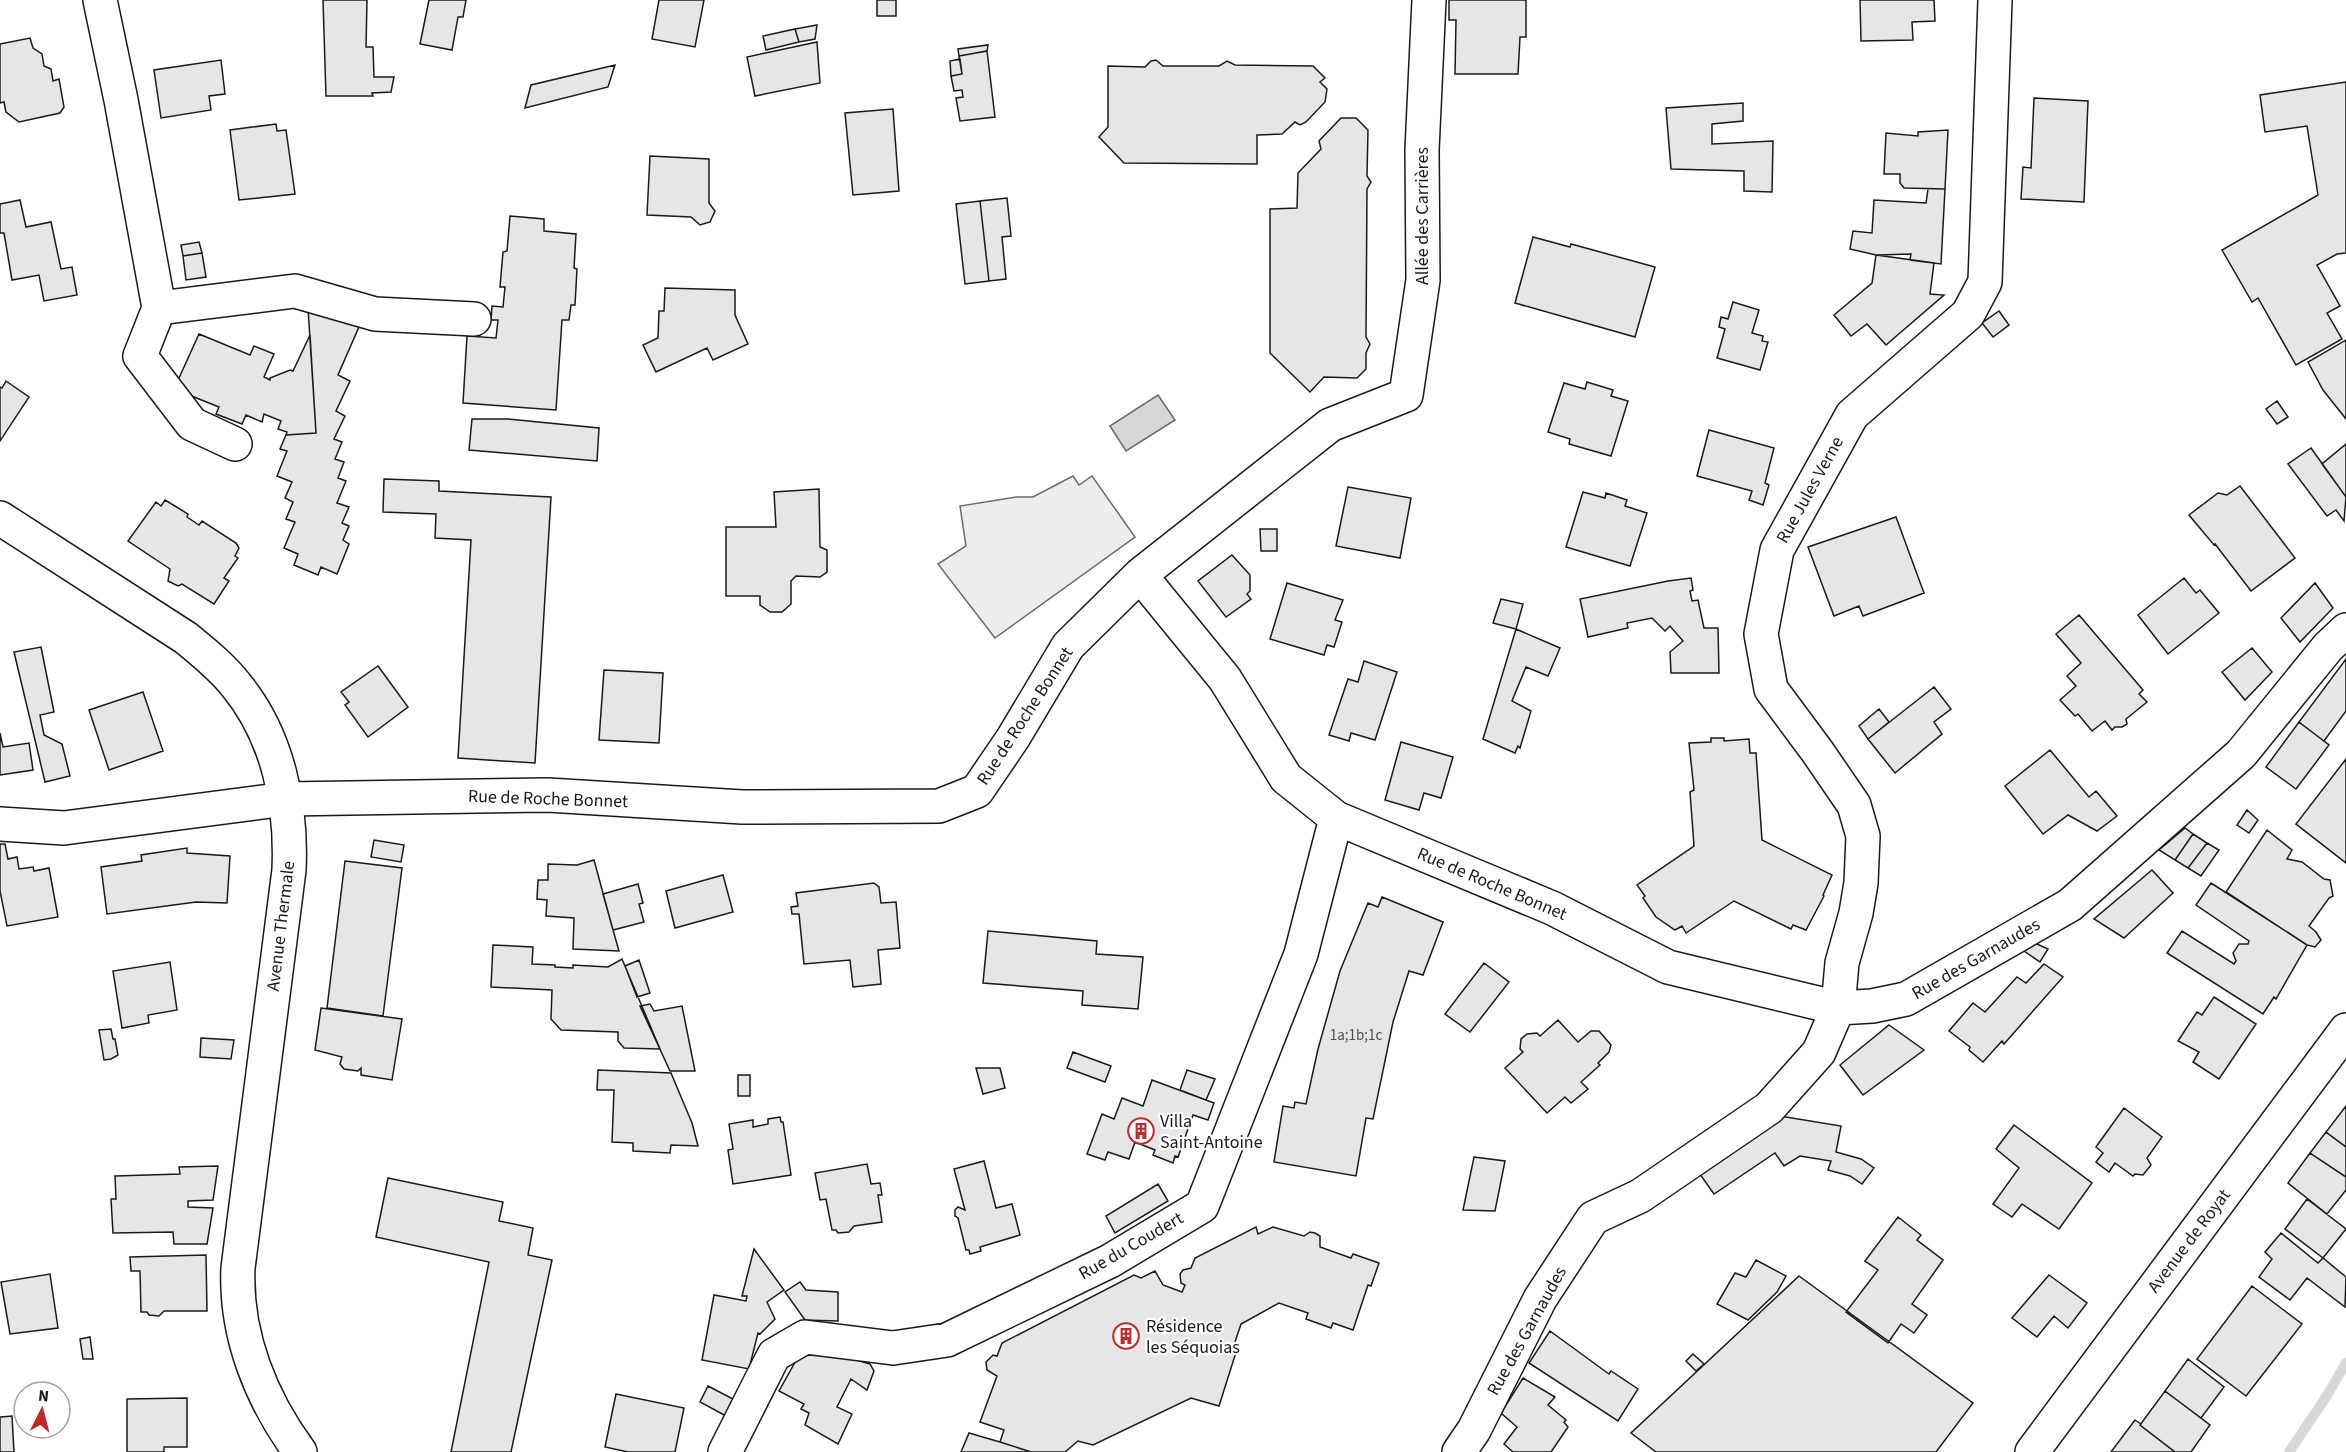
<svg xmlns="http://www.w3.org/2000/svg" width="2346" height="1452" font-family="'Source Sans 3',sans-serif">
	<rect width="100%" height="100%" fill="#fff"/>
	<path fill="#ededed" stroke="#6a6a6a" stroke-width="1.5" d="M1073,476L1079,485L1092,476L1135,537L995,638L938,564L966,546L960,506L1016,497H1033Z"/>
	<path fill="#d7d7d7" stroke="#6a6a6a" stroke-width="1.5" d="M1158,395L1175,420L1126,451L1110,426Z"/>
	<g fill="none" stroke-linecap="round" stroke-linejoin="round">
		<path stroke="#d7d7d7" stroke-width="10" d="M2289,1452L2326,1397L2346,1363"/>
	</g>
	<path fill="#e6e6e6" stroke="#1a1a1a" stroke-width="1.5" d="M323,0H367L366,47H373L374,77H394L391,92L372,93L373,96H326Z
		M429,0H466L463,17H458L452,50L420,44Z
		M659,0H704L695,47L652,39Z
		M877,0H896V16H877Z
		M1449,0H1526V37H1520L1518,74H1455L1456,20H1449Z
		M1860,0H1934L1935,21L1912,22L1913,40L1861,41Z
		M817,25L815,39L799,42L795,29Z
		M795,29L799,42L766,50L763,36Z
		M30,38L33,48L42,54L44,66L51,69L53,81L59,79L64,107L60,113L19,122L6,112L4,102L0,103V44Z
		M817,42L820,83L755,96L747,57Z
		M988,45L987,51L959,56L958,49Z
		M987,51L995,117L960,121L956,98L963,97L962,90L954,91L951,76L962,74L959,56Z
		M960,59L962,74L951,76L950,61Z
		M221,60L225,94L209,96L211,110L161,118L154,70Z
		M1156,60L1163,66H1219L1227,61L1235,65L1313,66L1325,78L1320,82L1327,89L1325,102L1306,122L1300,125L1295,122L1282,134L1257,135V164L1124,163L1099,137L1108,127V66L1145,67L1151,61Z
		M615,65L608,87L525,108L531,85Z
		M2346,82V253L2337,254L2317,265L2340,306L2327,313L2342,339L2296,365L2258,298L2252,302L2222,250L2318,195L2307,126L2265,132L2260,95Z
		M2034,98L2088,101L2084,202L2021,199L2023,167L2031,168Z
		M1743,103V121L1712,124V144L1773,141L1772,192L1744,191V171L1671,169L1666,108Z
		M893,109L899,191L853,195L845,113Z
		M1341,118H1356L1368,130L1367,176L1371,182L1367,189L1366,337L1370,344L1366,353V369L1357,378L1324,377L1310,392L1270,353V209L1297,208L1298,173L1321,149L1319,141Z
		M276,124L277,131L286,130L295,194L239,200L230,130Z
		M1948,130L1945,189L1904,188L1900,183V174H1884L1886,133L1918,136V132Z
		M650,156L709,159V203L715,211L710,222L700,225L691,217L647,215Z
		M1928,189H1945L1941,264L1910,260L1911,254L1876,255L1850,249L1853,231L1872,233L1874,200L1926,203Z
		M1007,198L1011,236L1002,237L1006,279L989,281L980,201Z
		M20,200L26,227L51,222L61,269L72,267L77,295L44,301L39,275L12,280L4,233H0V204Z
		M980,201L989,281L965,284L956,204Z
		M510,216L544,219V231L576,234L574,268L577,269L575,305H571L569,320H562L556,410L463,403L467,336L496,338L498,320H491L492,306L503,307L505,287H500L503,252L507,251Z
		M1533,237L1570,247L1571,244L1655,267L1635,337L1515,303Z
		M199,242L202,253L183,256L181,245Z
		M202,253L206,277L186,280L183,256Z
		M1876,255L1934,263L1930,294L1944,295L1886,345L1867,324L1851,336L1834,315L1872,283Z
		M665,288L735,290V315L748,344L713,360L707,348L656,372L643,345L658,338L659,311H664Z
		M1733,302L1759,310L1752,333L1763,336L1762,341L1768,342L1760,370L1717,358L1725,329L1719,327L1721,317L1728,319Z
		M308,308L362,320L338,375L350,381L336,411L345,416L334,439L342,442L335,459L344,462L338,478L346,481L337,503L349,507L342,523L349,526L343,540L349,544L337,574L321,567L318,575L294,565L298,554L284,548L295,522L286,519L293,502L285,498L292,482L277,476L287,451L280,449L286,435L316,433Z
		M1999,311L2009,325L1993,337L1982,323Z
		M199,334L250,355L254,346L274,354L264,377L270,380V378L290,370L293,371L310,335L316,433L286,435L287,432L278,429L281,421L264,414L262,422L246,415L242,424L216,414L219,407L174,389Z
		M2346,340V419L2323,390L2308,362Z
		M6,381L29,397L0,441V387L2,388Z
		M1587,382L1613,390L1611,396L1628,401L1611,456L1569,444L1570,439L1548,432L1564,383L1585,389Z
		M2277,401L2288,417L2277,424L2266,409Z
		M472,419H508L599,428L597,461L469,450Z
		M1709,430L1774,448L1765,483L1769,485L1763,505L1749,500L1752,491L1697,476Z
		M2346,444V497L2322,464Z
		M2311,448L2346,497L2344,521L2336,510L2327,516L2288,464Z
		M384,479L439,481V491L551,497L535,763L458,758L471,540L435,538L436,514L383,512Z
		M2240,486L2295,558L2251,591L2215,544L2214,545L2189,515L2218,493L2227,495Z
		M1348,487L1411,498L1400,558L1336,546Z
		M819,489L820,547L827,550V572L820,577L796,576L791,581V604L782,612H770L760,605V596H726V527H776L774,492Z
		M1583,492L1605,498L1606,493L1627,500L1625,506L1647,513L1630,566L1566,547Z
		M165,500L188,514L187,517L199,525L202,521L236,543L239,548L235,556L238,558L224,578L229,581L214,604L182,584L178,586L168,581L170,569L128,541L156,502L161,506Z
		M1896,517L1924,593L1863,616L1859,606L1834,616L1808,547Z
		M1260,529H1277V551H1261Z
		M1232,555L1250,575V591L1247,594L1251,599L1226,617L1198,581Z
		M1691,578L1693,590L1690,591L1692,601L1698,600L1704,628H1718L1719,673H1671L1670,652L1683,641L1670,626L1665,631L1652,618L1627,623L1628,628L1588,637L1580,599L1668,581Z
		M2184,578L2196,593L2200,590L2219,613L2168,654L2138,615Z
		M1287,583L1343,600L1335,620L1342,622L1334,647L1327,645L1324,655L1270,639Z
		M2315,583L2333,608L2300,642L2281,618Z
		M1501,599L1523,604L1516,629L1493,623Z
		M2079,615L2143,690L2139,694L2147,702L2126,719L2127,724L2122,727H2115L2112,730L2105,721L2092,731L2078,714L2075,716L2060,700L2076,686L2067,676L2081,663L2056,634Z
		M1516,629L1560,648L1548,676L1526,667L1512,701L1531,711L1520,748L1518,746L1515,753L1483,739Z
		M41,647L54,712L40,715L44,735L62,744L70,776L45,782L14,652Z
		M2252,648L2272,672L2245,700L2222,672Z
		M2346,659V711L2324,741L2299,722Z
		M1364,661L1397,672L1375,740L1351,733L1349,741L1329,735L1348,679L1358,682Z
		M378,666L408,707L368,737L345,705L349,702L341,692Z
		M604,670L663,673L659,743L599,740Z
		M1934,687L1951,709L1934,722L1942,734L1895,773L1868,739Z
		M143,692L163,751L109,770L89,710Z
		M1879,709L1889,722L1868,739L1859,726Z
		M2299,722L2329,745L2296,789L2266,767Z
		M0,733L3,747L29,743L33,770L0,775Z
		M1711,738H1724V741L1749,739L1750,753H1756L1762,840L1832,875L1823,895L1824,896L1806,930L1793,925L1791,929L1734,901L1686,933L1682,926L1675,930L1656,917L1643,898L1645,896L1637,885L1694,846L1690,792L1694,790L1689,743L1711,742Z
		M1401,742L1453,757L1441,798L1424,793L1419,810L1385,800Z
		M2050,750L2089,797L2096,791L2117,816L2097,831L2068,815L2043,834L2005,786Z
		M2346,759V863L2296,824Z
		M2247,810L2258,820L2249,833L2237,825Z
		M2185,828L2193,834L2175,860L2159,850Z
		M2267,830L2292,850L2287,859L2302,862L2324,879L2330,880L2333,896L2329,898L2309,926L2316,932L2321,940L2315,947L2307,945L2226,892Z
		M2193,834L2207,843L2188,868L2175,860Z
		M374,840L404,845L401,862L371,857Z
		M2207,843L2219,850L2201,876L2188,868Z
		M0,844H5L8,859L17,857L19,869L33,867L34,871L49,868L58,917L7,926L0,891Z
		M187,848V853L230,856L227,903L196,902L107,914L101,867L142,861L141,855Z
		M594,860L613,930L619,951L573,949L574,918L546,916L547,900L537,899L538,880H548V864L577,865Z
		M345,861L402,868L383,1016L327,1008Z
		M2152,870L2173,893L2124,938L2094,919Z
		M723,875L733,912L675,928L666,891Z
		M874,883L879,887L881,903L896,902L900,948L878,950L881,984L853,987L850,960L804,964L799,914H792L791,907L798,906L796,893Z
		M2211,883L2307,945L2276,999L2274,997L2263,1014L2167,953L2182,931L2234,964L2236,961L2233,953L2239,944H2248L2249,941L2196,905Z
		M638,884L643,903L639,904L644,922L613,930L603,894Z
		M1382,897L1443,922L1423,975L1409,971L1393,1022L1373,1119L1366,1118L1356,1176L1274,1162L1283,1106L1294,1108L1295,1102L1306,1104L1318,1049L1340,971L1368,903L1378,907Z
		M988,931L1097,941L1096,954L1143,957L1138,1009L1082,1005L1083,991L983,983Z
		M2035,943L2048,949L2040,962L2021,949Z
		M493,945L533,947L532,964L555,965V967L573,968V965L608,967L622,959L660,1049L624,1048L618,1041V1032L561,1030L551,1019L552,990L491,987Z
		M639,960L650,993L637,997L625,966Z
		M170,962L177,1010L148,1015L149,1023L122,1028L113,971Z
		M1484,963L1509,982L1470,1032L1445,1014Z
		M2044,964L2063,977L2004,1044L2002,1041L1983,1062L1969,1050L1970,1047L1949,1031L1973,1003L1985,1012L2017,977L2026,983Z
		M2214,997L2256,1024L2219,1079L2193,1062L2199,1052L2178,1041L2197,1012L2202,1015Z
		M650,1004L654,1011L682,1006L695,1071H670L640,1006Z
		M321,1008L402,1019L392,1080L361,1075V1068L358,1071L344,1069L340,1064L342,1057L315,1050Z
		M1558,1020L1578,1042L1591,1031H1599L1611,1045L1609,1052L1598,1063L1600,1065L1581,1082L1588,1089L1571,1103L1565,1097L1547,1113L1505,1068L1523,1052L1520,1049L1521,1039L1527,1034L1537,1033L1540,1036Z
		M1889,1025L1924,1050L1863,1095L1840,1065Z
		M111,1029L113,1039H115L118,1055L111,1059L104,1060L99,1030Z
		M201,1038L234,1040L231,1059L200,1057Z
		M1073,1052L1111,1066L1105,1082L1067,1068Z
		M976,1068H1000L1005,1088L983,1094Z
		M598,1070L671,1073L692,1123L698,1146L671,1145L670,1153L633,1151V1143L612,1142L614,1090H597Z
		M1187,1070L1215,1079L1206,1100L1180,1090Z
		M738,1075H750V1096H738Z
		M1152,1080L1214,1103L1208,1120L1193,1115L1178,1157L1175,1156L1173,1163L1153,1155L1155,1150L1135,1142L1129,1159L1108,1152L1105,1160L1087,1154L1102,1114L1114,1119L1122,1098L1143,1106Z
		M2346,1106V1147L2326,1132Z
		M2124,1108L2162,1137L2147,1158L2151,1165L2143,1175L2135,1174L2133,1176L2115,1163L2109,1172L2096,1162L2103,1153L2096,1147Z
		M1780,1116L1841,1126L1836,1152L1861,1159L1874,1168L1862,1184L1850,1176L1828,1170L1831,1161L1800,1156L1784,1166L1775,1153L1714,1194L1697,1170Z
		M780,1117L781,1122H783L791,1175L733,1184L728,1150L733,1149L729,1124L753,1120V1127L768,1124V1119Z
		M2014,1125L2092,1183L2059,1229L2022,1204L2012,1217L1993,1204L2019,1168L1996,1149Z
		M2326,1132L2346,1147V1177L2310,1153Z
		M2310,1153L2346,1177V1190L2327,1214L2288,1183Z
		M1474,1157L1505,1161L1495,1211L1463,1210Z
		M984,1161L996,1208L1012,1204L1020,1235L980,1247L981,1251L970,1254L969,1250H966L958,1218L955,1216V1210L958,1207L965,1210L954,1169Z
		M867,1164L871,1184L880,1183L882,1195H878L882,1222L854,1226L849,1232L838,1233L836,1230H832L826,1199L820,1200L815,1173Z
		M218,1166L213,1200L188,1201V1207L213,1208L207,1244H174L173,1232L113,1233L111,1199H116L115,1176L180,1174L179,1167Z
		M388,1178L503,1202L499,1221L533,1228L528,1255L552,1260L511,1452H451L489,1262L376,1237Z
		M1158,1184L1168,1201L1115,1233L1106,1216Z
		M2307,1199L2346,1229L2323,1258L2285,1229Z
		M1898,1217L1921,1235L1917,1240L1943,1260L1912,1304L1927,1315L1914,1333L1901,1324L1888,1343L1846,1312L1878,1270L1865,1261Z
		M1256,1227L1258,1234L1273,1227L1304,1236L1310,1232L1315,1233L1320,1236V1247L1351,1258L1353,1254L1379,1263L1371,1286L1368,1285L1353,1330L1333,1323L1331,1328L1306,1319L1308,1313L1279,1303L1241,1324L1234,1345L1238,1346L1219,1406L1191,1398L1093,1445L1078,1441L1065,1452H1031L1000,1442L1004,1430L980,1422L997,1376L987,1370L986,1362L993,1355L997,1356L1002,1343L1134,1275L1141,1278L1155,1271L1163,1285L1182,1292L1185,1285L1181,1283L1180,1274L1183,1270L1191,1268L1195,1258Z
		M2281,1233L2318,1263L2323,1258L2346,1277L2345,1307L2307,1278L2290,1300L2259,1277L2272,1259L2265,1252Z
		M754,1249L784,1290L767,1302L775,1319L760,1334L758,1333L749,1369L702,1360L714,1295L746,1301L747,1296H742Z
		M206,1255L207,1311H164L159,1316L149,1315L147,1312H141L140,1271H131L130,1257Z
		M1756,1260L1786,1276L1777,1292L1748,1320L1717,1304L1735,1273L1746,1277Z
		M50,1274L58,1328L10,1334L1,1282Z
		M2049,1275L2087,1303L2068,1328L2054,1316L2037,1337L2012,1318Z
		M1799,1276L1973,1403L1936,1452H1656L1631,1433Z
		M800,1282L806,1290L838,1292V1321L805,1320L785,1292Z
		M2252,1286L2302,1324L2246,1396L2197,1359Z
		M1550,1331L1609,1374L1611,1371L1638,1389L1618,1421L1529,1363Z
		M90,1337L93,1359H83L80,1339Z
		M826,1351L870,1364L874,1371L867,1390L851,1379L837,1407L852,1414L838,1444L805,1425L809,1413L801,1409L804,1404L779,1391L798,1357Z
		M1693,1354L1704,1364L1696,1371L1686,1361Z
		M2188,1359L2224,1387L2201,1418L2165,1391Z
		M1523,1378L1555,1397L1548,1405L1566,1420L1564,1422L1568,1427L1551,1452H1513L1504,1444L1517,1427L1501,1413Z
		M708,1386L735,1400L726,1416L700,1402Z
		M2165,1391L2210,1425L2191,1452H2175L2140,1425Z
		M616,1394L684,1408L675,1452H628L605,1447Z
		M187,1398V1447H164V1452H127V1399Z
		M12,1416L14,1452H0V1417Z
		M2135,1420L2141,1424L2140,1425L2175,1452H2111Z
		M969,1433L1000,1442L1031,1452H961Z"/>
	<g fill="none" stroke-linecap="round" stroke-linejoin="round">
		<g stroke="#1a1a1a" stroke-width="36">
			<path id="street" d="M100,0L121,100L159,308L295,291L375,314L474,319
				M159,308L140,356L192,424L235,444
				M1140,575L1330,425L1406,395L1423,280L1422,150L1429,0
				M0,824L64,828L286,799L548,795L742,807L939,806L977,791L1013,738L1068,646L1140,575L1225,679L1286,778L1336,818L1552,908L1668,967L1838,1008L1872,1006L1906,999L2070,905L2241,754L2328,647L2346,630
				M725,1452L774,1355L805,1337L893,1348L947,1340L1110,1261L1202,1206L1301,954L1336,818
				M1459,1452L1474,1430L1540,1299L1593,1218L1640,1196L1769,1108L1819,1052L1838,1008L1842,963L1856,913L1861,883L1863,836L1854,805L1817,751L1771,689L1761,634L1777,550L1852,415L1968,314L1985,282L1995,0"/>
		</g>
		<g stroke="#1a1a1a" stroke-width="36">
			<path id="secondary" d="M0,518L186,638C203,652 222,667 236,685C278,736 292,805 289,870L238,1268C235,1335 261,1399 300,1452
				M2032,1452L2346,1030"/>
		</g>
		<use href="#street" stroke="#fff" stroke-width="33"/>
		<use href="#secondary" stroke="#fff" stroke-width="33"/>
	</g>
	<defs>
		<g id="building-ring" transform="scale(1.35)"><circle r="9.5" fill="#fff" stroke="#c62828" stroke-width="1.5"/><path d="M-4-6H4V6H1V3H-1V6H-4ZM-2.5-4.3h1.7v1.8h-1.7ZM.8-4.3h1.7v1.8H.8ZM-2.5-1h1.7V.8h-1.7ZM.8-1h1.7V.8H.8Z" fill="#c62828"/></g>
	</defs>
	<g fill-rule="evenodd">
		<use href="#building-ring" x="1141" y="1131"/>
		<use href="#building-ring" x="1126" y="1336"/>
	</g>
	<g text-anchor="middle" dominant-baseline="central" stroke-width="4.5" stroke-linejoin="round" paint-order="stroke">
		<g font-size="15" fill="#4d4d4d">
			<text x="1356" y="1035">1a;1b;1c</text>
		</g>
		<g font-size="18" fill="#1a1a1a" stroke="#fff">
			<text transform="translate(1422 216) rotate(-90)">Allée des Carrières</text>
			<text transform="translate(1810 490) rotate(-61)">Rue Jules Verne</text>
			<text transform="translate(1025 716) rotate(-57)">Rue de Roche Bonnet</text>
			<text transform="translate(548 799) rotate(2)">Rue de Roche Bonnet</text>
			<text transform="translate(1492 884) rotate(23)">Rue de Roche Bonnet</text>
			<text transform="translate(281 926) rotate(-83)">Avenue Thermale</text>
			<text transform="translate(1976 959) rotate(-30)">Rue des Garnaudes</text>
			<text transform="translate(2189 1241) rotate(-53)">Avenue de Royat</text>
			<text transform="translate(1131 1246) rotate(-30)">Rue du Coudert</text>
			<text transform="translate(1527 1331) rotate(-61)">Rue des Garnaudes</text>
		</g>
		<g font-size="18" fill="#1a1a1a" stroke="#fff" text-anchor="start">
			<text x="1160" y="1121">Villa<tspan x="1160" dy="21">Saint-Antoine</tspan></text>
			<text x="1146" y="1326">Résidence<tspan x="1146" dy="21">les Séquoias</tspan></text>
		</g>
	</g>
	<g transform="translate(42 1410) rotate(6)"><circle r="28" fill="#ffffff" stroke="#a3a3a3" stroke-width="1.5"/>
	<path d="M0-4.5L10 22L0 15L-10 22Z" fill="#c62828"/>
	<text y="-9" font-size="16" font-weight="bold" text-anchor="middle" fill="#1a1a1a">N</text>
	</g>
</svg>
